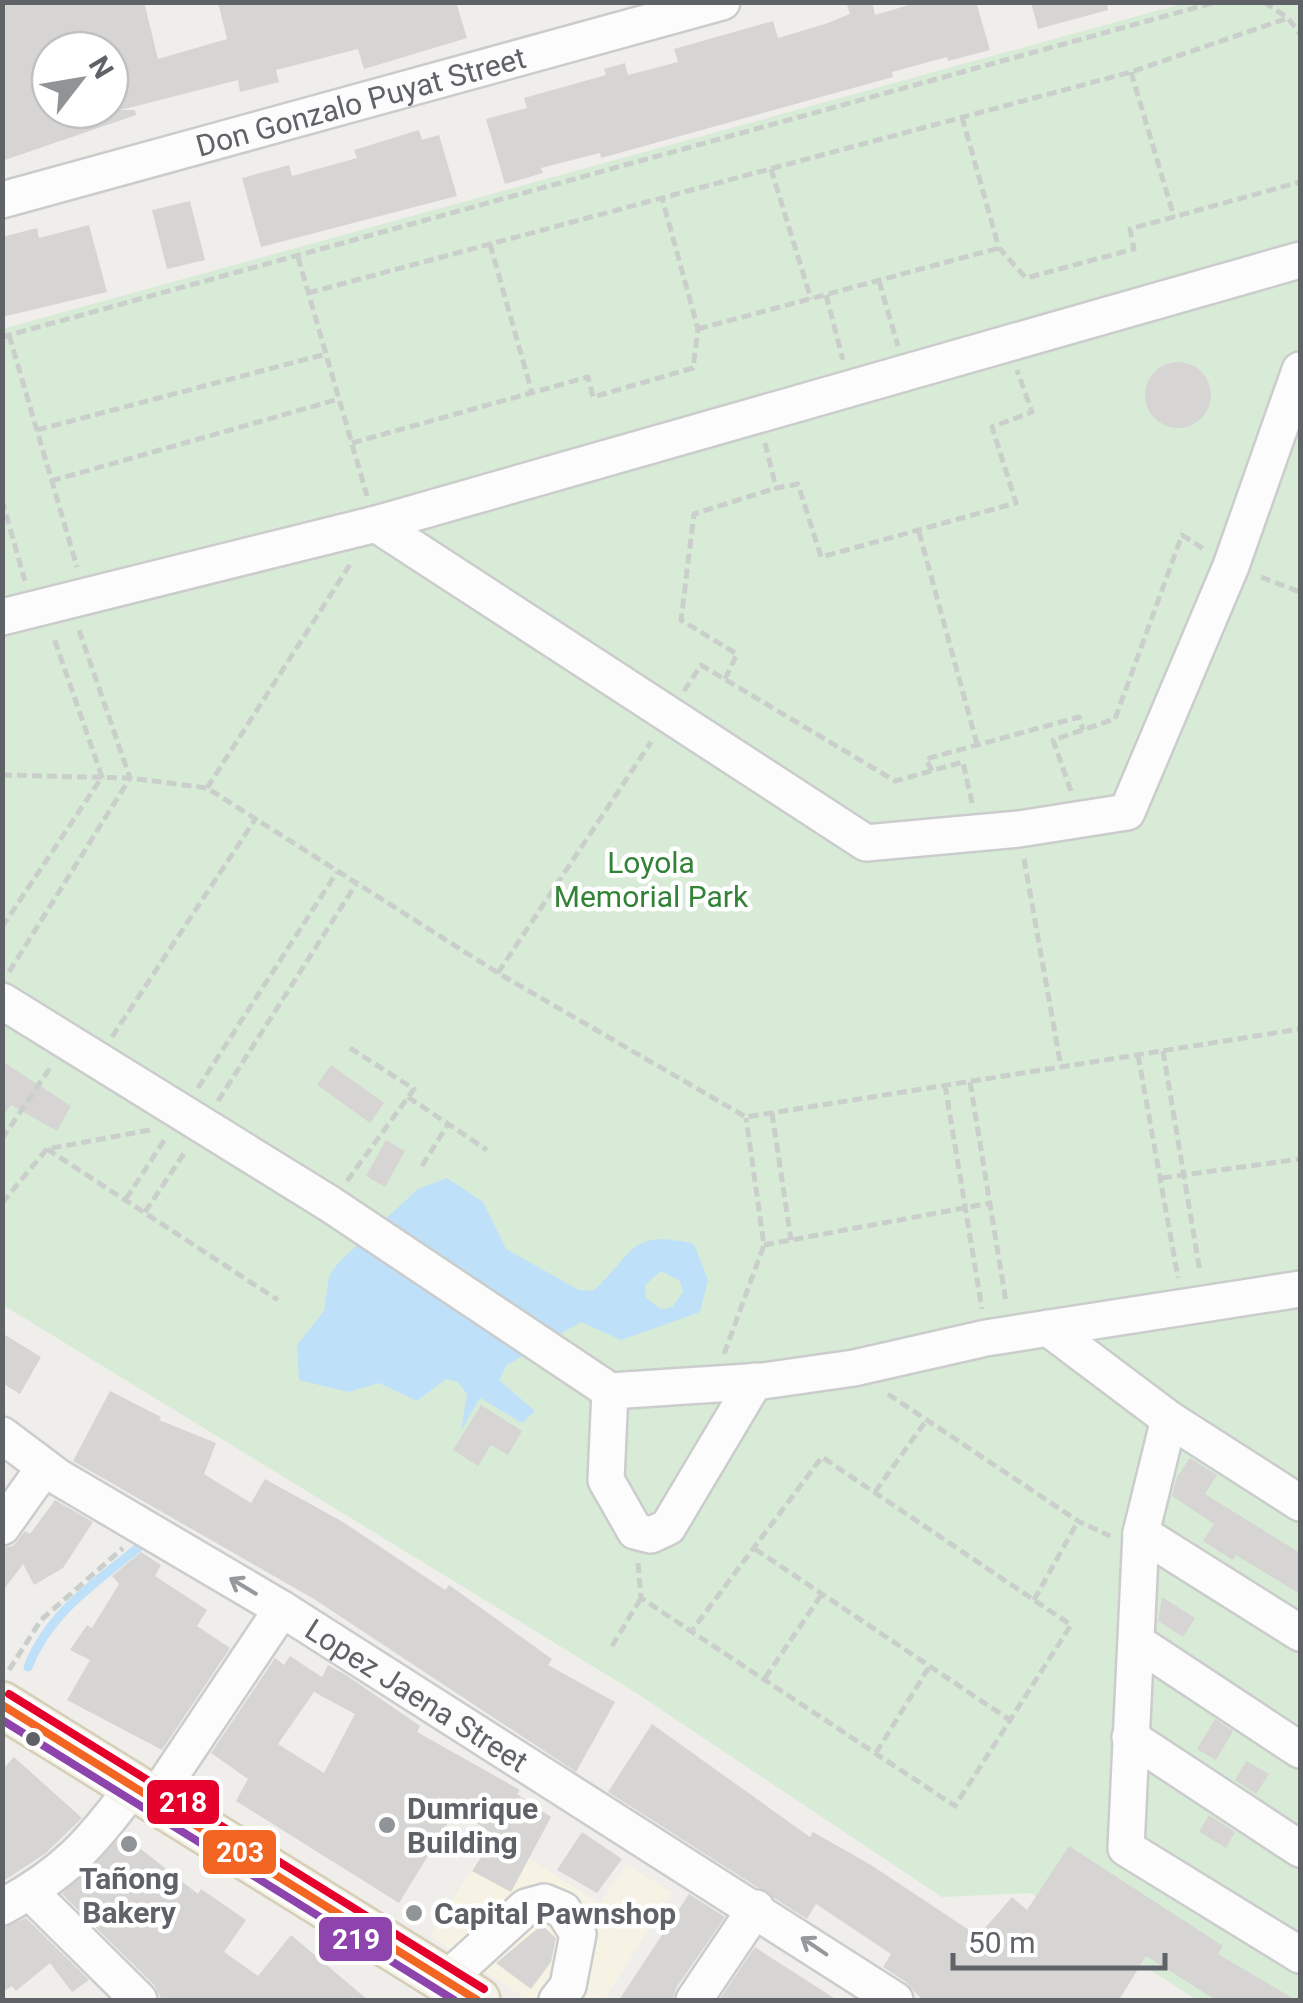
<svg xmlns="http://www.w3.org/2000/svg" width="1303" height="2003" font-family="Roboto,sans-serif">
	<rect width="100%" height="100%" fill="#efeeea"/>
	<path fill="#f7f3e4" d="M493,1835L600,1904L626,1865L672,1892L604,2000H528L430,1936Z"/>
	<path fill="#d8ebd6" d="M1188,2L1300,3V2000H1197L1030,1893L942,1897L638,1694L3,1305L2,329Z"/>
	<path fill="#bfe0f9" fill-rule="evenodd" d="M447,1178L483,1202L506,1249L579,1290L593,1291C633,1255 629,1228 694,1244L708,1280L700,1312L621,1340L581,1322L507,1365L499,1380L535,1411L522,1423L480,1398L461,1431L467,1394L458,1382L446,1379L417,1401L379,1383L348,1392L299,1380L297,1345L324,1311L329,1276L339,1262L418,1189ZM661,1271L680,1281L683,1292L672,1307L661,1309L646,1298L645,1285Z"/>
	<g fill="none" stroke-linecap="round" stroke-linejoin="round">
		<path stroke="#bfe0f9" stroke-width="9" d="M28,1667C49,1613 95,1583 139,1547"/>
	</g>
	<path fill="#d6d5d3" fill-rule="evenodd" d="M2,2H144L158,59L227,39L218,2H456L467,38L364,69L358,49L276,70L279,82L240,92L238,80L121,110H135L136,115L2,161ZM50,50H110V110H50Z
		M846,2H872L875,15L919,2H976L990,50L948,61L947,57L892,72L893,77L601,158L600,153L541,168L543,173L505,184L486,119L527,108L524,98L606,75L604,69L625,63L628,75L678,62L674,49L773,21L778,38L828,23L850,14Z
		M1031,2H1107L1108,10L1038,29Z
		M419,130L422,140L439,135L457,196L261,247L242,178L289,165L292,176L357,158L354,150Z
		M190,201L205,260L167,269L152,210Z
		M89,225L107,292L2,317V237L37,228L39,238Z
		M1145 395a33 33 0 1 1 66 0a33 33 0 1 1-66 0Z
		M2,1061L71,1106L57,1131L11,1105L2,1118Z
		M331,1065L384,1103L370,1123L317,1085Z
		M386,1140L405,1151L385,1187L366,1176Z
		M2,1333L41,1357L20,1394L2,1383Z
		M110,1391L161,1417L159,1420L216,1443L204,1474L251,1503L265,1479L343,1522L445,1590L449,1585L552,1659L548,1665L615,1702L576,1772L314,1599L73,1461Z
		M481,1405L522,1431L508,1455L491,1445L478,1466L453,1450Z
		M1190,1458L1217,1475L1205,1494L1300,1553V1594L1236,1555L1233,1560L1203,1541L1214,1524L1172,1496L1177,1477Z
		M55,1500L93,1522L63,1568L34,1585L23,1564L2,1592V1548L13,1546L25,1531L30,1534Z
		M141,1552L161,1565L155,1576L207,1610L197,1626L230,1648L162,1750L67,1700L90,1660L70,1650L87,1625L92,1628L119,1584L112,1576Z
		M1162,1597L1195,1618L1183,1637L1158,1621Z
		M290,1656L322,1677L328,1665L346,1675L420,1726L417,1732L520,1790L517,1794L551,1817L511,1892L472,1871L495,1835L456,1810L399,1903L236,1801L248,1779L211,1753L275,1658L284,1665ZM314,1692L355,1714L324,1773L278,1744Z
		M1215,1719L1233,1731L1216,1760L1197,1749Z
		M652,1724L810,1837L813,1832L871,1865L978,1936L1012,1897L1027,1910L1069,1846L1223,1946L1218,1954L1296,2000H1216L1146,1956L1119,2000H922L906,1982L883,1967L891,1954L816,1904L807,1919L608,1792Z
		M14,1757L82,1818L46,1853L2,1882V1770Z
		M1246,1761L1269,1774L1256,1794L1235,1780Z
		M1209,1815L1235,1832L1226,1848L1199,1832Z
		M582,1832L622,1859L597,1893L557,1870Z
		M123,1835L198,1894L201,1889L246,1920L224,1952L258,1976L291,1935L368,2000H162L154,1985L62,1894Z
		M689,1894L725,1917L676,1988L673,2000H619Z
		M26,1918L89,1980L72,1992L50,1963L16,1991L12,1986L2,1992V1928Z
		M542,1925L556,1938L551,1962L531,1989L496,1963Z
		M755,1947L770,1957L837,2000H719Z"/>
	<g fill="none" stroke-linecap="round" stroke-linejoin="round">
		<g stroke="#cbcccc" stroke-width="40">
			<g id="minor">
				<path id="s1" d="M2,200L722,2"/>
				<path d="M376,524L866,843L1019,829L1127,812L1231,566L1300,370"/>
				<path d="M2,617L376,524L1300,260"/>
				<path d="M2,1001L330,1204L610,1391L763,1381L854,1368L986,1338L1300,1289"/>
				<path d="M1048,1328L1169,1419L1300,1503"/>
				<path d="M610,1391L606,1480L635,1531L651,1535L668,1527L755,1381"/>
				<path d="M1169,1419L1141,1533L1126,1848L1300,1955"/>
				<path id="s2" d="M2,1435L58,1477L282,1609L895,2000"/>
				<path d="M2,1527L44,1468"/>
				<path d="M1141,1533L1300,1633"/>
				<path d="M1138,1643L1300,1750"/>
				<path d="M1130,1737L1300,1849"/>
				<path d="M154,1800L282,1609"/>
				<path d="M30,1892L139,2000"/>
				<path d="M2,1907C64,1874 92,1843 133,1787"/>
				<path d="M445,1981L526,1907L544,1902L563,1910L578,1934L568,1986L557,2000"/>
				<path d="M694,2000L756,1908"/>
			</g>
		</g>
		<g stroke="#d7ceb8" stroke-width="50">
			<path id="major" d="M2,1705L477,2000"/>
		</g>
		<path stroke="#cacfcc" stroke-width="5" stroke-dasharray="10 5" stroke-linecap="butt" d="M1264,2L1288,18L1300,34
			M1131,72L1174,217
			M962,117L999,248L1026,278L1134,249L1130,229L1300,182
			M771,169L811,299
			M490,244L532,393
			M298,257L367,496
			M879,281L898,346
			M308,293L1131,72L1288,18
			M826,295L843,360
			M698,329L999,248
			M9,335L77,567
			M2,337L1216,2
			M37,430L326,354
			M352,443L588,377L593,397L693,368L698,329L662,198
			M765,443L776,488L798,484L821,557L1016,503L992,427L1032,412L1017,370
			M51,481L339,399
			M2,500L25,581
			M919,532L977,744
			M1261,577L1300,592
			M725,679L737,654L681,620L694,514L776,488
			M684,691L701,665L895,781L963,762L972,803
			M932,771L926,759L1079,717L1083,730
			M2,775L130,778L207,788L498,973L746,1117L1300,1029
			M207,788L351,563
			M1071,791L1053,740L1115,719L1182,535L1207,551
			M1024,859L1061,1067
			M2,927L102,777L54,638
			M9,972L130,778L79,630
			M498,973L651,742
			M112,1037L256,818
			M1163,1051L1200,1272
			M1138,1055L1178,1278
			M970,1082L1006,1302
			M945,1085L982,1309
			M198,1088L337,872
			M408,1097L487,1150
			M218,1101L356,884
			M772,1113L791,1240
			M2,1139L52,1065
			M47,1149L278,1300
			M422,1166L448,1124
			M1162,1178L1300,1159
			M347,1181L414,1089L350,1048
			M126,1199L165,1139
			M2,1203L47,1149L150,1130
			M145,1212L185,1152
			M764,1245L991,1203
			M724,1354L764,1245L746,1118
			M888,1394L1078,1521L1110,1536
			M875,1492L925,1422
			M755,1549L1010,1720
			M638,1563L641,1598L955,1806L1071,1625L822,1457L693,1629
			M1034,1600L1078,1521
			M612,1646L641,1598
			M9,1670L41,1620L123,1548
			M765,1678L822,1594
			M876,1753L929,1667"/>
		<use href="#minor" stroke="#fdfcfc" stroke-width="35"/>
		<use href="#major" stroke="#f4f2e9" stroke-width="45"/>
		<g stroke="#fff" stroke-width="15">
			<path id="bus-1" d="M2,1705L477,2000"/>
		</g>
		<g stroke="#fff" stroke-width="15">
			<path id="bus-2" d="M2,1720L454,2000"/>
		</g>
		<g stroke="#fff" stroke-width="15">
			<path id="bus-3" d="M9,1694L484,1989"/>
		</g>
		<use href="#bus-1" stroke="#f26522" stroke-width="8"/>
		<use href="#bus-2" stroke="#8e44ad" stroke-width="8"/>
		<use href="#bus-3" stroke="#e4002b" stroke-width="8"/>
	</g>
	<defs><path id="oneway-shaft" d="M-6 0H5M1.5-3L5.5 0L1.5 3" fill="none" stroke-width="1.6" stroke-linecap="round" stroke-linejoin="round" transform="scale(2.5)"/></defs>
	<g stroke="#96999c">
		<use href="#oneway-shaft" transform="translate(243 1586) rotate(-149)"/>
		<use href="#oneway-shaft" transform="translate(814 1946) rotate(-146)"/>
	</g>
	<circle fill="#5f6368" stroke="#fff" stroke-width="4" cx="33" cy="1739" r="9"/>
	<g fill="#919496" stroke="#fff" stroke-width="4">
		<circle cx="387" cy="1825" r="10"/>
		<circle cx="129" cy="1844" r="10"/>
		<circle cx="414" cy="1913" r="10"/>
	</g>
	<g text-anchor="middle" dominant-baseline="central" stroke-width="9" stroke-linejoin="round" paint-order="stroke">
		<g font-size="30" fill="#5f6368" stroke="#fff">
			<text stroke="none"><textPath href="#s1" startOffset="372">Don Gonzalo Puyat Street</textPath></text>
			<text stroke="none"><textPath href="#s2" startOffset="490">Lopez Jaena Street</textPath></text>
		</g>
		<g font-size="30" fill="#348238" stroke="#fff">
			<text x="651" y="862">Loyola<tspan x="651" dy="34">Memorial Park</tspan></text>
		</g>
		<g font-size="30" font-weight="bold" fill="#5f6368" stroke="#fff" text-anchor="start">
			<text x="407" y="1808">Dumrique<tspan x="407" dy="34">Building</tspan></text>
			<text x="129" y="1878" text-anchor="middle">Tañong<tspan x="129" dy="34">Bakery</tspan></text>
			<text x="434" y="1913">Capital Pawnshop</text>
		</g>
	</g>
	<g stroke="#fff" stroke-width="4">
		<rect x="145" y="1778" width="76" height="48" rx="10" fill="#e4002b"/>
		<rect x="201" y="1828" width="77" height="48" rx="10" fill="#f26522"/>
		<rect x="317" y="1915" width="77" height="48" rx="10" fill="#8e44ad"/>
	</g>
	<g font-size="28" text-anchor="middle" font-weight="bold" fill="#fff">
		<text x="183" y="1812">218</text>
		<text x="240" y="1862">203</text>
		<text x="356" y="1949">219</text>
	</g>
	<rect width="1303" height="2003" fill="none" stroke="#5f6368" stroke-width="10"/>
	<g transform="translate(80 80) rotate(59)"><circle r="48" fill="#ffffff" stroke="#bfc1c3" stroke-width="2.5"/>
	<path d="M0-8L18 38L0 25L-18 38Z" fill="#919496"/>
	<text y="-15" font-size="28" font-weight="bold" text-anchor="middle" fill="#5f6368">N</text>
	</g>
	<path d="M953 1953v15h212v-15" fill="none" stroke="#5f6368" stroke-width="5"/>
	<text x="968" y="1953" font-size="30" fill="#5f6368" stroke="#ffffff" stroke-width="8" paint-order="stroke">50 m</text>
</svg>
